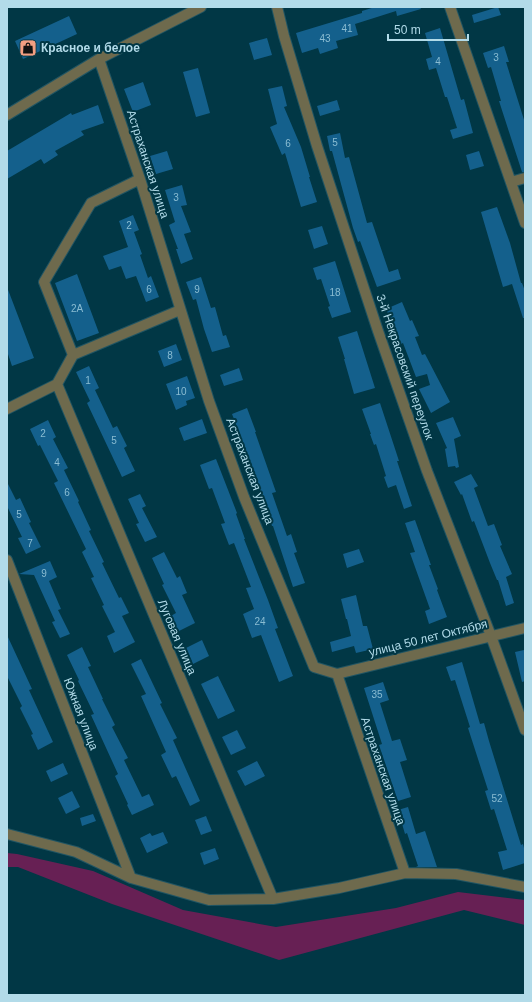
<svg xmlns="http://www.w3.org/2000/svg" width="532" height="1002" font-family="Arial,sans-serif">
	<rect width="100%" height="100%" fill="#013745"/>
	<path fill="#672054" d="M7,853L17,854L93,871L183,910L276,927L396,908L458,892L525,900V925L464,910L279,960L112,904L18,867H7Z"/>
	<path fill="#14608c" d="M375,7H420L421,9L397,16L396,11L355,24L358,35L336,41L338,48L320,54L318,48L302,53L296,33L362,13V11Z
		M498,7L501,15L474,23L472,15Z
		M69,16L77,34L23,59L15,41Z
		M440,28L461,100L464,99L473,133L453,139L450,130L457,128L447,97H445L436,68L429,70L426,59L432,57L425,33Z
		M267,38L272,55L254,60L249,43Z
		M504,46L509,62H506L525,123V172H522L499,101H501L491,67L488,68L483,53Z
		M198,68L210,113L196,117L183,72Z
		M143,82L151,105L133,112L124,89Z
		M282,86L287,106L284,107L301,147L310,177H309L317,202L301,207L285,153L282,155L270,127L277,124L268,89Z
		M337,100L340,110L320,116L317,106Z
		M98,105L104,123L81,131L84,135L55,151L58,155L44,164L41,159L7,179V151L71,113L72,115Z
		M340,133L345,158L349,157L367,223L372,222L389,272L398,269L401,279L377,287L360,241L358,242L353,228L332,151H330L327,136Z
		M167,151L173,169L156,174L150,156Z
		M479,151L484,166L470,170L466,155Z
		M182,185L187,205L181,206L191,232L184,234L193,259L181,264L176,249H178L169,225L175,222L165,190Z
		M497,207L510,243L521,283H522L525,291V318H523L512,284L503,287L481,212Z
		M133,215L139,230L134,232L142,254L140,255L148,278L151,276L159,297L146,302L136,276L126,279L121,266L109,270L103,256L128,247L119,221Z
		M322,226L328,244L314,249L308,230Z
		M335,261L351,312L332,318L328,307L330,306L321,279L317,280L313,268Z
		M77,274L99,333L77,341L55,283Z
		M201,277L211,308L215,307L223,336L226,335L230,347L212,352L204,329L196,299L193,300L186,282Z
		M7,287L34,358L12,366L7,351Z
		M402,302L410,321L412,320L419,336L415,337L422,355L425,354L450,402L431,413L419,389L430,385L427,374L416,377L403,343L401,344L386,309Z
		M357,331L375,388L354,394L344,359H345L338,337Z
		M176,344L182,360L164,367L158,351Z
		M89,366L99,388L95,390L113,428L117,426L127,446L124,448L135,471L122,477L87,403L90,401L76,372Z
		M239,368L243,380L224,386L220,375Z
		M187,376L195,398L186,401L187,405L176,410L166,384Z
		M380,403L399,461H397L412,506L404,509L396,485L388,488L384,477L386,476L376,444L374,445L370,434H371L362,409Z
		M247,408L256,432H255L276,492L272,493L287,536L291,534L297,552L294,553L305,583L293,587L273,526H272L253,468L251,469L244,450H246L232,414Z
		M453,417L461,436L454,439L459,467L456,468L455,466L448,467L445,449L447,448L436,423Z
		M202,419L207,433L184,441L179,428Z
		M48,420L56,437L53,439L68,468L64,470L79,501L78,502L91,530L89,531L104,562L102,563L119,598L121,597L129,613L122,616L135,642L114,653L107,636L115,632L102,606L104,605L91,578L94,577L82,552L86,549L54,483L58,481L40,445L38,446L30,429Z
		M216,459L237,513L236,514L245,539H244L268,600L278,628L275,629L293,676L279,682L261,635L252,638L243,614L254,609L246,588L251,587L234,543L229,545L221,524L225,523L212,488L209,489L200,465Z
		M471,474L478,486L474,488L488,526L494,524L502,545L500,546L512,574L506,577L514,603L506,606L498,580H497L490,563L474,521L472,522L462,494L461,495L454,482Z
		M7,482L16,500L20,498L31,522L29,523L41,547L26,554L18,538L22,537L7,506Z
		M140,494L146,506L142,508L157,537L145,542L136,524L139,523L128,499Z
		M415,520L431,565H429L438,589L437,590L447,617L429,624L425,611L430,609L410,553L415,552L405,523Z
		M359,549L364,562L347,568L343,554Z
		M164,552L177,578L180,576L187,593L182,595L195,623L177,632L169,617L176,613L162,585L164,584L152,558Z
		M50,561L57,577L49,581L61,609L58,610L70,634L60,638L52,622L55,621L34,575L19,574Z
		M356,595L363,626H367L373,649L356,653L354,646L332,652L330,642L351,636L347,619H346L341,599Z
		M7,635L32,689L29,690L53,742L38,750L31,735L33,734L20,708L22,706L7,676Z
		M202,640L209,656L193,664L186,648Z
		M82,647L91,666L88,667L103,699H102L115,725L112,727L128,758L124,760L142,797L149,794L154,805L132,815L127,805L128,804L115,776L118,774L91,715L94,714L78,681L79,680L67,655Z
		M524,650L525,655V681L522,682L515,652Z
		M141,659L162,703L160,704L177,738L173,740L200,801L190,806L176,776L172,778L161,755L166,752L141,696L146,694L131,664Z
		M462,662L480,724L484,723L489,741L521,845L523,844L525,852V863L503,870L498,852L507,850L494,809L491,810L485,791L488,790L468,728L470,727L455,680L451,681L446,667Z
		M218,676L235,711L218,719L201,684Z
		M383,682L389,700L380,703L392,741L400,739L407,760L400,762L411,797L398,801L379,745L382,744L364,688Z
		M237,730L246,748L231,755L222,737Z
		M257,761L265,776L245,786L237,771Z
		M63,763L68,774L51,782L46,771Z
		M72,791L80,807L66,814L58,798Z
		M408,807L416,834L425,831L437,867H416L418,866L407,833L405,834L398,810Z
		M93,814L96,821L82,826L80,818Z
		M206,816L212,831L201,835L195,820Z
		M163,832L168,843L147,853L140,838L150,833L152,836Z
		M215,848L219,859L204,865L200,853Z"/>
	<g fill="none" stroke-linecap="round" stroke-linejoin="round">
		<g stroke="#215563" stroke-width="12">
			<path id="minor" d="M277,7L284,36L317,146L378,331L427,471L491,636L525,730
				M450,7L525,223
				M99,59L140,179L209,401L244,497L314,667L337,674L405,873
				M7,115L99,59L201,7
				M511,182L525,178
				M73,355L44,282L91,203L140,179
				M57,384L273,899
				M7,409L57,384L73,355L180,310
				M7,560L131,878
				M337,674L525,628
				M7,834L76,852L131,878L209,900L273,899L339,888L405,873L456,874L525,887"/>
		</g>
		<use href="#minor" stroke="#6e6a4d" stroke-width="10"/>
	</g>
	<defs>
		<g id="shop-square" transform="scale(0.9)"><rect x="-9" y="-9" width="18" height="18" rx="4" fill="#f39f82" stroke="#013745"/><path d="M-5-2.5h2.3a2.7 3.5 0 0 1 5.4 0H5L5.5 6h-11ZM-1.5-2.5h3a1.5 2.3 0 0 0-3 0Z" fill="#111"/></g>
	</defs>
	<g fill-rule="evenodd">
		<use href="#shop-square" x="28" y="48"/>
	</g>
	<g text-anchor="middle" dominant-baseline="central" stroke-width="4" stroke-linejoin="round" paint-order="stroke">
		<g font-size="10" fill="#8abcd2">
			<text x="347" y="28">41</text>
			<text x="325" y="38">43</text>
			<text x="496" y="57">3</text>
			<text x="438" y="61">4</text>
			<text x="335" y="142">5</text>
			<text x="288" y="143">6</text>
			<text x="176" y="197">3</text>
			<text x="129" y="225">2</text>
			<text x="149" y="289">6</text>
			<text x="197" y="289">9</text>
			<text x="335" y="292">18</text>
			<text x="77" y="308">2А</text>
			<text x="170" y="355">8</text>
			<text x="88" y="380">1</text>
			<text x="181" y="391">10</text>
			<text x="43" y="433">2</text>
			<text x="114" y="440">5</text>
			<text x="57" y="462">4</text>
			<text x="67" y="492">6</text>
			<text x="19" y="514">5</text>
			<text x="30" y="543">7</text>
			<text x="44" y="573">9</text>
			<text x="260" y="621">24</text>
			<text x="377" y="694">35</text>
			<text x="497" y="798">52</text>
		</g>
		<g font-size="12" font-weight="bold" fill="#b2dbe9" stroke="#013745" text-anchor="start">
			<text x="41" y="48">Красное и белое</text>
		</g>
		<g font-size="12" fill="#b2dbe9" stroke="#013745">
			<text transform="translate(148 164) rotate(72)">Астраханская улица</text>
			<text transform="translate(405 367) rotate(71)">3-й Некрасовский переулок</text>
			<text transform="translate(250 471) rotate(69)">Астраханская улица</text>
			<text transform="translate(177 637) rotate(67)">Луговая улица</text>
			<text transform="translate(428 638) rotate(-14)">улица 50 лет Октября</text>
			<text transform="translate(81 714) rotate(69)">Южная улица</text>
			<text transform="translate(383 771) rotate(71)">Астраханская улица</text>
		</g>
	</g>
	<rect width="532" height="1002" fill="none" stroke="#b2dbe9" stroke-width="16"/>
	<path d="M388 34v6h80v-6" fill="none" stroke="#b2dbe9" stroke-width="2"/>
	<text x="394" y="34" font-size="12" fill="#b2dbe9" stroke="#013745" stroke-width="3" paint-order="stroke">50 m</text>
</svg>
